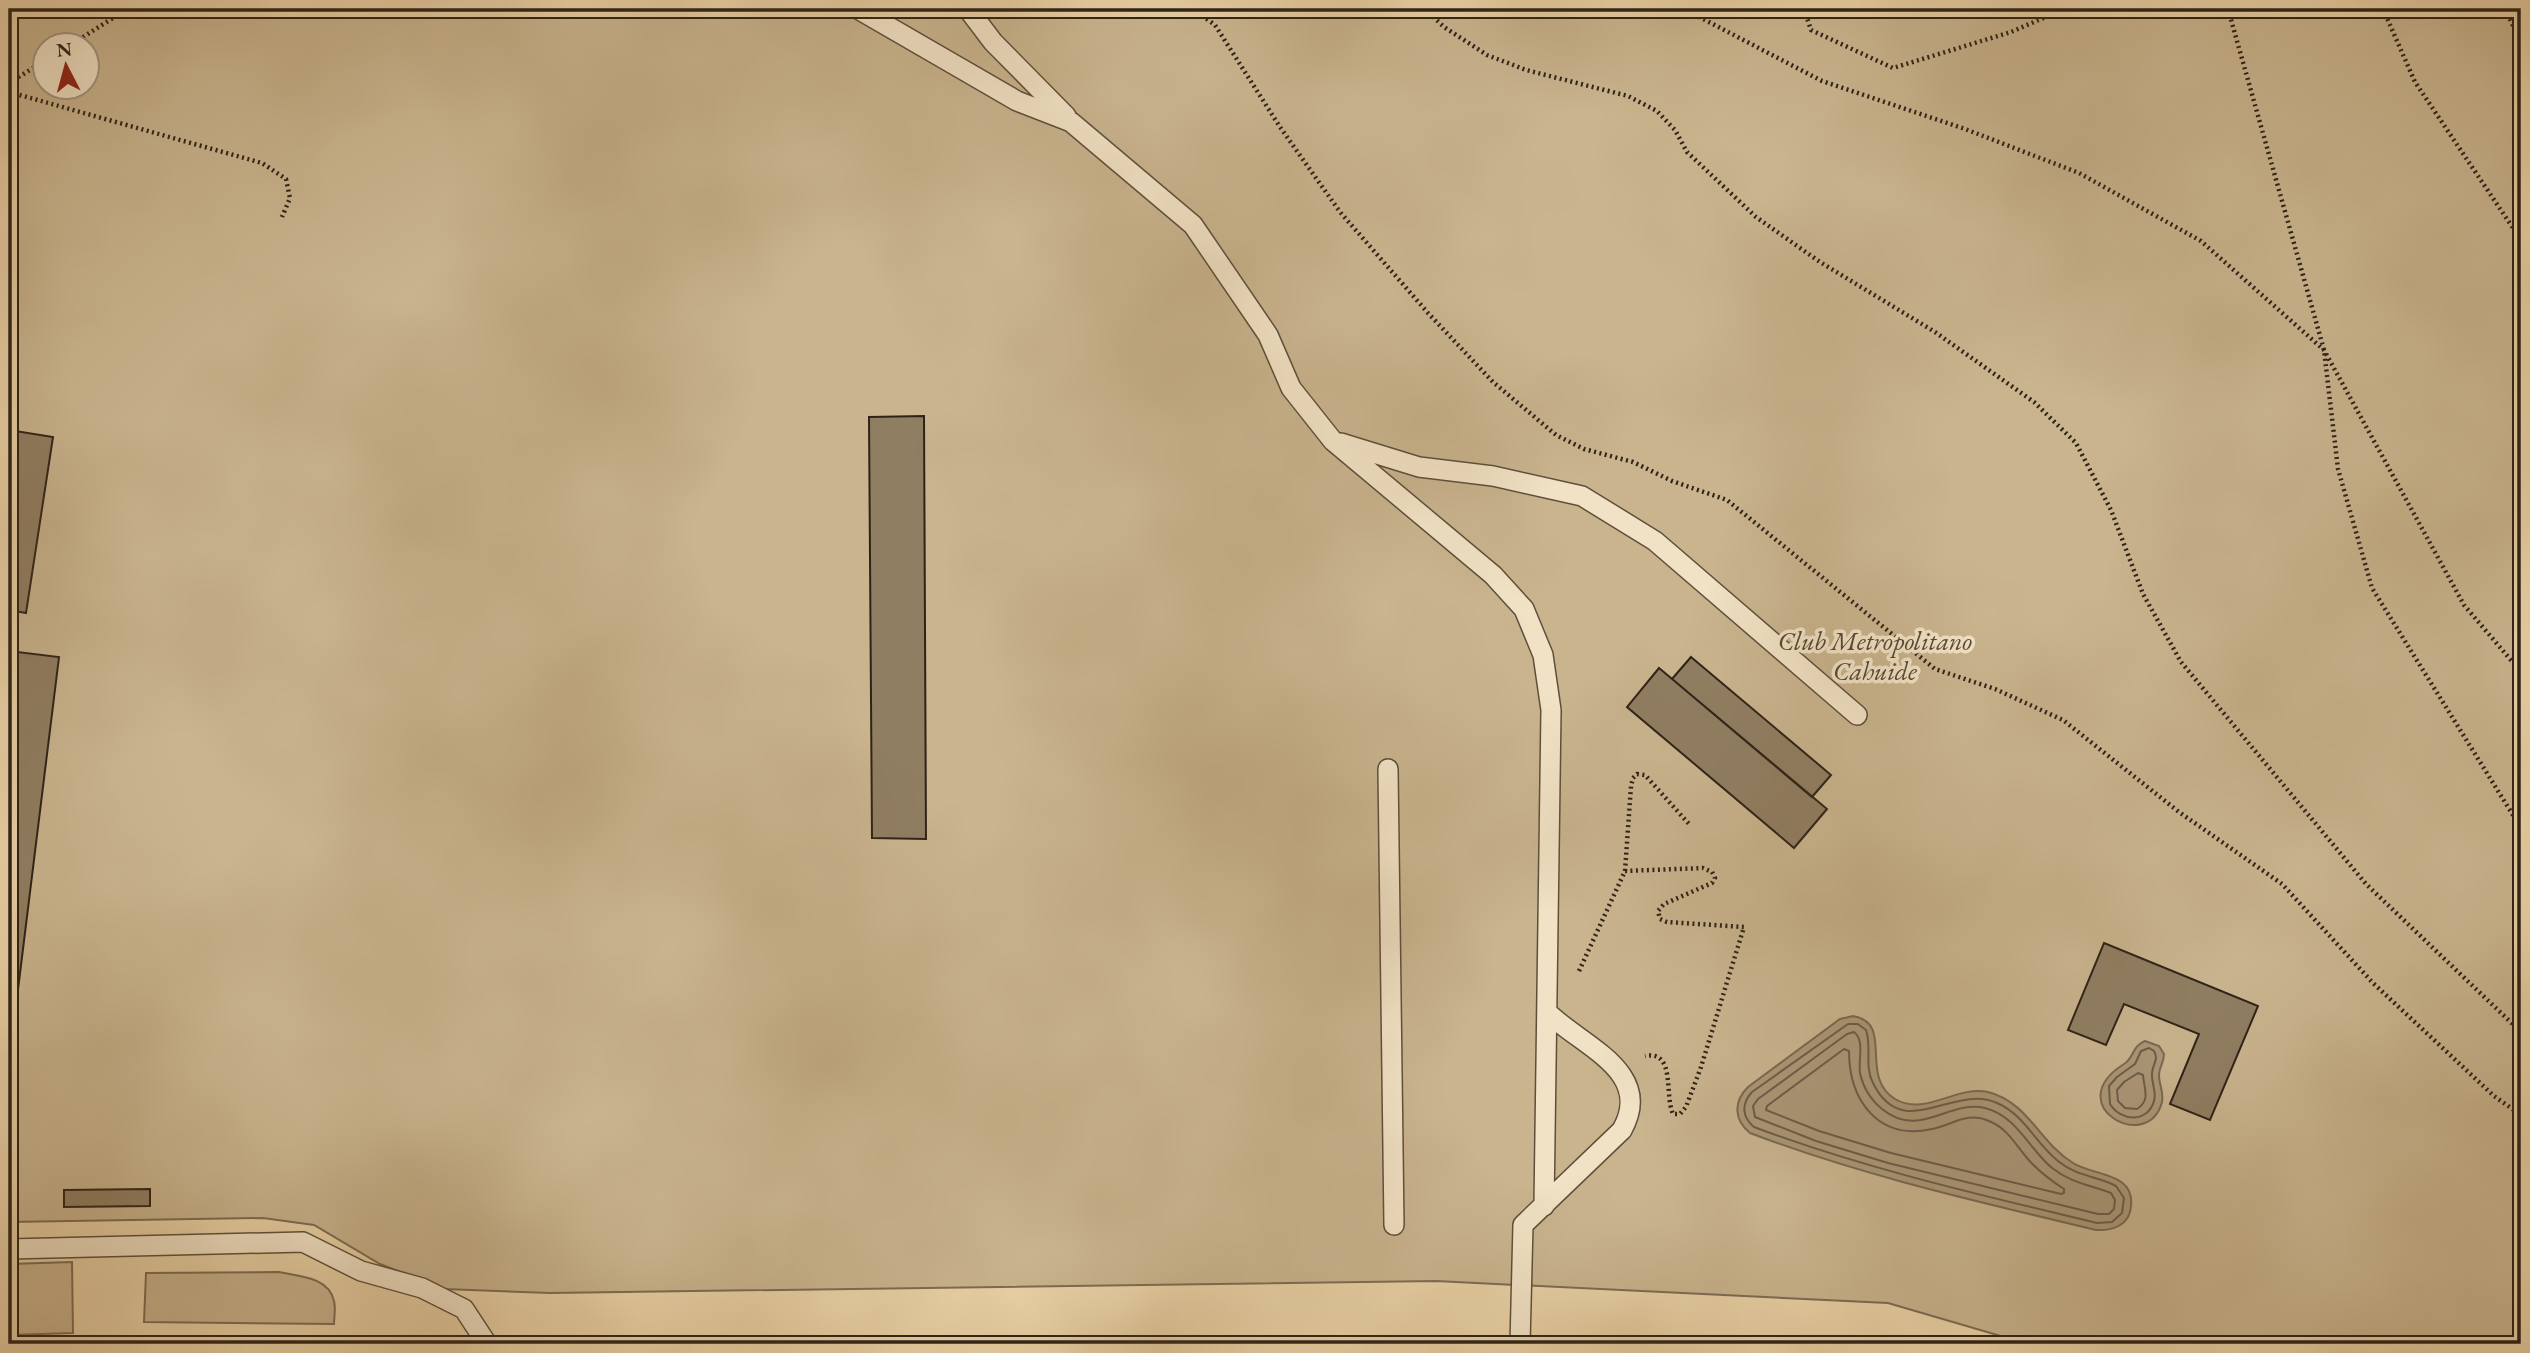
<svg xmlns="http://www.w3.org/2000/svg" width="2530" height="1353" font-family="'EB Garamond',serif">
	<rect width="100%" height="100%" fill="#e9d2a6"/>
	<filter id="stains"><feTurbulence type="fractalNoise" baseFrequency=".00286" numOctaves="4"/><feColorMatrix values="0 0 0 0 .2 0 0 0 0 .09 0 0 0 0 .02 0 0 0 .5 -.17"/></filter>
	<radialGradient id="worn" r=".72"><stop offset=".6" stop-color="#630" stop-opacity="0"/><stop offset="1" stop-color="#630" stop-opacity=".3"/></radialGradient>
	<path fill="#c9b48e" stroke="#7c6c54" stroke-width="2" fill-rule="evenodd" d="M9,9H2521V1344H2028L1888,1303L1436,1281L550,1293L444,1289L380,1264L314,1225L263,1218L9,1222ZM46,46H88V88H46Z
		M72,1262L73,1333L9,1335V1264Z
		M279,1272C299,1276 329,1277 334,1301C336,1308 334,1317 334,1324L144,1322L146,1273Z"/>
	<path fill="#aa9676" stroke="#796851" stroke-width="2" d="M1853,1016C1895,1023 1858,1076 1895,1099C1925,1117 1956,1085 1988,1092C2028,1102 2040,1143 2073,1163C2093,1176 2135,1172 2131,1206C2130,1225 2113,1231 2096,1230C1980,1202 1863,1176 1750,1133C1734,1120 1733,1102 1748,1087L1840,1019Z
		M2145,1041L2159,1046L2164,1054C2164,1063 2159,1067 2159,1075C2159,1085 2164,1092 2162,1102C2148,1155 2059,1105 2124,1064C2134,1058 2132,1046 2145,1041Z"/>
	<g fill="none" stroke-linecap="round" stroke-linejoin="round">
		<path stroke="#6c5c48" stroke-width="2" d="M1848,1024H1858L1866,1030C1872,1047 1864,1066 1873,1083C1903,1144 1953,1083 1997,1103C2025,1115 2035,1143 2058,1161C2079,1178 2096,1175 2116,1186L2124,1198L2122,1213L2112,1222L2097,1223C1981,1195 1866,1169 1754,1127C1742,1117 1741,1104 1752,1092Z
			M1854,1032C1865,1040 1858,1060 1860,1073C1863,1087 1871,1100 1882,1109C1920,1140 1949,1099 1985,1108C2017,1116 2029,1149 2052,1168C2071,1183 2090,1185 2111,1193L2115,1200L2114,1209L2109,1214H2098L1888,1163L1816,1141L1755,1117L1753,1106L1758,1099L1847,1034Z
			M2149,1048L2154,1051C2159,1060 2153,1063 2152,1073C2151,1083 2157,1091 2154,1101C2148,1123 2121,1122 2110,1104L2109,1086L2117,1077L2135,1064L2141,1051Z
			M1844,1049L1849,1051C1849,1100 1878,1141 1932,1129C1952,1125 1968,1111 1989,1121C2007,1128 2015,1144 2027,1158C2037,1170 2050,1180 2064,1189V1193L2061,1194L1891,1153L1819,1131L1766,1110L1767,1106Z
			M2138,1073L2143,1075C2144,1089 2151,1100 2137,1109L2125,1108L2118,1101L2117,1090L2124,1082Z"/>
	</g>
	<path fill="#907e62" stroke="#2f2319" stroke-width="2" d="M924,416L926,839L872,838L869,417Z
		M9,430L53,437L26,613L9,610Z
		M9,651L59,657L14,1022H9Z
		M1691,657L1831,775L1812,797L1672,679Z
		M1659,668L1827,809L1794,848L1627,707Z
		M2104,943L2258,1006L2210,1120L2170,1104L2199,1034L2124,1004L2106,1045L2068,1030Z
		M150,1189V1206L64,1207V1190Z"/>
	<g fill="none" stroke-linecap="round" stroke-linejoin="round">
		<g stroke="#5e4f3c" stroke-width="22">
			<path id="service" d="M858,9L1017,101L1071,122L1193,225L1268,335L1291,388L1333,441L1493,575L1524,609L1543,655L1551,710L1544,1206
				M968,9L993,42L1066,116
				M1341,443L1419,467L1493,476L1582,496L1655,541L1857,715
				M1388,769L1394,1225
				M9,1249L303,1242L361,1271L422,1288L464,1309L487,1344
				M1520,1344L1523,1225L1622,1130C1655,1071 1581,1046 1547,1012"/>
		</g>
		<path stroke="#2f2319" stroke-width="4.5" stroke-dasharray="2 3.5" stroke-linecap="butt" d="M1193,9L1215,25L1280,127L1340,212L1428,313L1493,382L1556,435L1584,449L1633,462L1672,481L1727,500L1935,669L1995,689L2063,720L2179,812L2282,884L2373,983L2494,1096L2521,1115
			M1425,9L1444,27L1487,55L1526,70L1628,96L1657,111L1675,130L1687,152L1756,217L1820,262L1935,332L2034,402L2076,443L2111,510L2143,594L2181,662L2366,884L2521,1032
			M1684,9L1822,81L1965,129L2079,173L2201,241L2324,350L2464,605L2521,672
			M1804,9L1811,30L1893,68L2011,32L2064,9
			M2228,9L2324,350L2338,469L2372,588L2521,828
			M2383,9L2415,82L2521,240
			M2505,9L2521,42
			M69,46L127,9
			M9,83L46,60
			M9,92L262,163L286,179L290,198L282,217
			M1625,871L1631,786L1633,778L1637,774L1645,775L1689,824
			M1579,971L1625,871L1703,868L1712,872L1715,878L1712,883L1664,904L1658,911L1660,919L1667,922L1744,927L1701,1067L1686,1107L1680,1114H1673C1664,1094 1676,1050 1645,1056"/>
		<use href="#service" stroke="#f1e2c5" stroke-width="19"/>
	</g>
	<g text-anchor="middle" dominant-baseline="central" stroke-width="7" stroke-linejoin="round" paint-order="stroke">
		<g font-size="26" font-style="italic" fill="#564736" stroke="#f1e2c5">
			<text x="1875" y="641">Club Metropolitano<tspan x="1875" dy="30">Cahuide</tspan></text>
		</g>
	</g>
	<rect width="2530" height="1353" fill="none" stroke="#e9d2a6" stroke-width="35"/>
	<rect x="10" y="10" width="2509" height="1332" fill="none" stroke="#2f2319" stroke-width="3.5"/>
	<rect x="18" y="18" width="2495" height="1318" fill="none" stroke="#2f2319" stroke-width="2"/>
	<g transform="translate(66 66) rotate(354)"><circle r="33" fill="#f1e2c5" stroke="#a39680" stroke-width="2"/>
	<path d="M0-5L12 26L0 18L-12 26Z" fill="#8f2418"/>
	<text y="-10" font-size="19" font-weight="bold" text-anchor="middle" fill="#2f2319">N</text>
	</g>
	<rect width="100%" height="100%" filter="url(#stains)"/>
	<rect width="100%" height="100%" fill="url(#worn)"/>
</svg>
